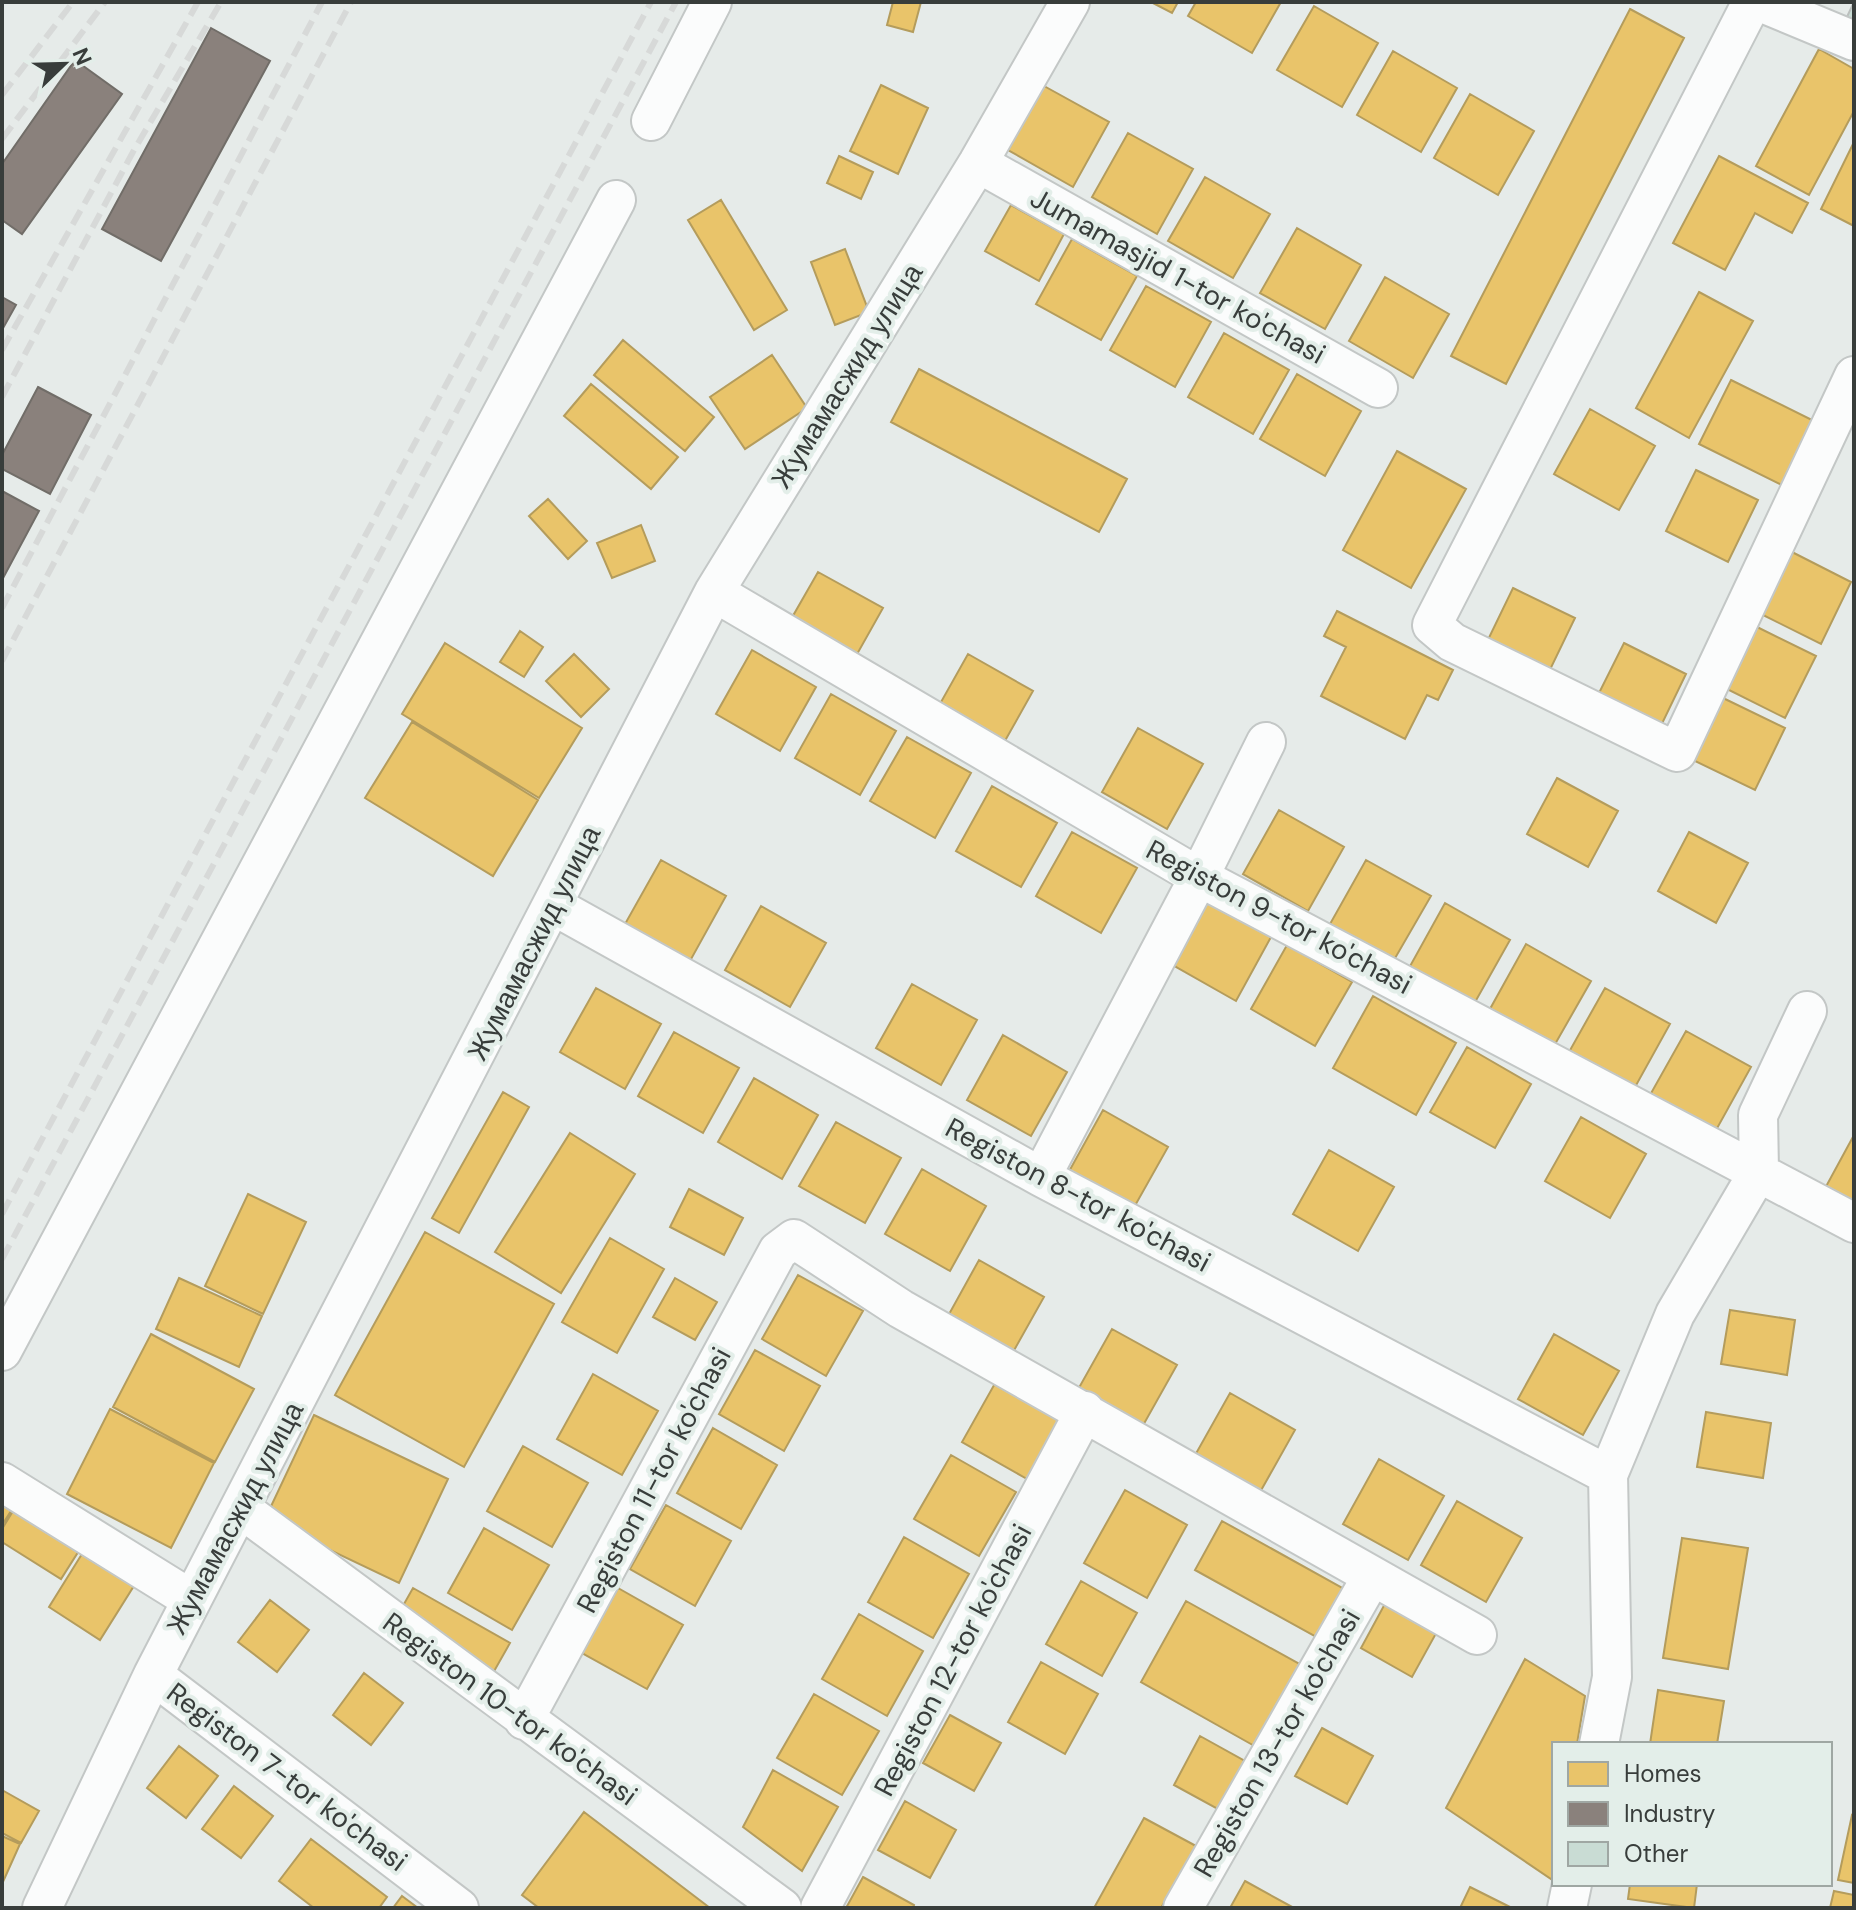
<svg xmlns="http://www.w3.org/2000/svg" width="1856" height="1910" font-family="'DM Sans',sans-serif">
	<rect width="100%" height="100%" fill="#e6ebe9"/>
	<path fill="#e9c46a" stroke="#b49c5c" stroke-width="2" d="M893,2H921L913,32L887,25Z
		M1151,2H1178L1172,13Z
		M1196,2H1281L1252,53L1188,16Z
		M1314,6L1378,43L1342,107L1277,70Z
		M1630,9L1684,38L1506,384L1451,356Z
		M1819,49L1854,69V111L1809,195L1756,166Z
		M1393,51L1457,88L1421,152L1357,115Z
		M881,85L928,108L898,174L850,151Z
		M1044,86L1109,122L1073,187L1008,150Z
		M1470,94L1534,131L1498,195L1434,158Z
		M1128,133L1193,169L1157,234L1092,197Z
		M1854,142V226L1821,209Z
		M839,156L873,172L861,199L827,183Z
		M1719,156L1808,203L1792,233L1755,213L1725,270L1673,243Z
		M1205,177L1270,214L1233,278L1168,241Z
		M721,200L787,310L754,330L688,220Z
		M1011,205L1064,234L1039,281L985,251Z
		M1297,228L1361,265L1325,329L1260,293Z
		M1072,239L1137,276L1101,340L1036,304Z
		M845,249L869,312L835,325L811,262Z
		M1385,277L1449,314L1413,378L1349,341Z
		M1146,286L1211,322L1175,387L1110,350Z
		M1699,292L1753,321L1689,438L1636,408Z
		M1224,333L1289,370L1253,434L1188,397Z
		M623,340L714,417L685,451L594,375Z
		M772,355L807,408L745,449L710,397Z
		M919,369L1127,479L1099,532L891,422Z
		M1297,374L1361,411L1325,476L1260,439Z
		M1731,380L1820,424L1788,488L1699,444Z
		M591,384L678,457L651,489L564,416Z
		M1590,409L1655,446L1619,510L1554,474Z
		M1397,451L1466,489L1411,588L1343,550Z
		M1696,470L1758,500L1728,562L1666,531Z
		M548,499L587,541L568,559L529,516Z
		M641,525L655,561L612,578L597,543Z
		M1790,551L1851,582L1821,644L1759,613Z
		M818,572L883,608L847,672L782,635Z
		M1513,588L1575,618L1545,680L1483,650Z
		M1337,611L1453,670L1438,700L1427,695L1405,739L1321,696L1346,647L1324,636Z
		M1753,625L1816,656L1785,718L1723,687Z
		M520,631L543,647L524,677L500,662Z
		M445,643L582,728L539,798L402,714Z
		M1624,643L1686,674L1656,736L1593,705Z
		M752,650L816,687L780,751L716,714Z
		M574,654L609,689L581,717L546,681Z
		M968,654L1033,691L997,755L932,718Z
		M831,694L896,731L860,795L795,758Z
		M1723,698L1785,728L1755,790L1693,760Z
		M412,722L538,800L493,876L365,798Z
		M1138,728L1203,764L1167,829L1102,792Z
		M907,737L971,773L935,838L870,801Z
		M1557,778L1618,811L1588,867L1527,834Z
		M992,786L1057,823L1021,887L956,851Z
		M1279,810L1344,847L1308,911L1243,874Z
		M1072,832L1137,868L1101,933L1036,896Z
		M1689,832L1748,863L1716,923L1658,891Z
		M661,860L726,896L690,961L625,924Z
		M1366,860L1431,896L1394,960L1330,924Z
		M1207,900L1271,937L1236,1001L1171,964Z
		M1445,903L1510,940L1474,1004L1409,968Z
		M761,906L826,943L790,1007L725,970Z
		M1526,944L1591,981L1554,1046L1490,1009Z
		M1287,945L1352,982L1315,1046L1251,1009Z
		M912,984L977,1020L941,1085L876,1048Z
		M596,988L661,1024L625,1089L560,1052Z
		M1605,988L1670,1024L1634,1089L1569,1052Z
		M1373,996L1456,1043L1416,1115L1333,1068Z
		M1686,1031L1751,1067L1715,1132L1650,1095Z
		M674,1032L739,1068L703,1133L638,1096Z
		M1003,1035L1067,1072L1031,1136L967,1100Z
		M1467,1047L1531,1084L1495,1148L1430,1112Z
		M754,1078L818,1115L782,1179L718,1142Z
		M503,1092L529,1107L459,1233L432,1218Z
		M1103,1110L1168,1147L1132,1211L1067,1175Z
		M1581,1117L1646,1154L1610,1218L1545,1181Z
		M836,1122L901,1158L865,1223L799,1186Z
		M570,1133L635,1174L561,1293L495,1252Z
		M1854,1135V1209L1823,1192Z
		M1329,1150L1394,1187L1358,1251L1293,1214Z
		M922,1169L986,1206L950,1271L885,1234Z
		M689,1189L743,1218L724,1255L670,1227Z
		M248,1194L306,1222L263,1314L205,1286Z
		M425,1232L554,1304L464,1467L335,1395Z
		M610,1238L664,1269L617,1353L562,1322Z
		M979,1260L1044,1297L1008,1361L943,1325Z
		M798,1275L863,1311L826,1376L762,1339Z
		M179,1278L262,1316L239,1367L156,1329Z
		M675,1278L717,1302L695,1340L653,1317Z
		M1730,1310L1795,1320L1787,1375L1721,1364Z
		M1112,1329L1177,1365L1141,1429L1076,1393Z
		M151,1334L254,1389L215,1462L113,1407Z
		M1554,1334L1619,1371L1583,1435L1518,1399Z
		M755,1350L820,1386L784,1451L719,1414Z
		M593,1374L658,1411L622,1475L557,1439Z
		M998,1378L1063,1415L1027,1479L962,1442Z
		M1230,1393L1295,1430L1259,1494L1194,1457Z
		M110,1409L214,1463L171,1548L67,1494Z
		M1706,1412L1771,1423L1763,1478L1697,1467Z
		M314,1415L448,1479L399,1583L265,1519Z
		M713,1428L777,1465L741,1529L677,1493Z
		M523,1446L588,1483L552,1547L487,1511Z
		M951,1455L1016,1492L979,1556L914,1519Z
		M1379,1459L1444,1496L1408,1560L1343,1524Z
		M2,1486L20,1497L2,1525Z
		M1125,1490L1187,1525L1147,1598L1084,1563Z
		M21,1498L87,1538L61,1579L2,1542V1529Z
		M1457,1501L1522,1538L1486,1602L1421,1565Z
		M666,1505L731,1541L695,1606L630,1569Z
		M1222,1521L1344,1589L1318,1638L1195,1570Z
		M484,1528L549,1565L512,1630L448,1593Z
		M904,1537L969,1574L933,1638L868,1602Z
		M1682,1538L1748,1548L1728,1669L1663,1658Z
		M90,1541L142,1573L100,1640L49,1607Z
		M1081,1581L1137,1613L1102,1676L1046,1644Z
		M413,1588L510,1643L484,1689L387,1634Z
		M618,1588L683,1625L647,1689L582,1653Z
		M270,1600L309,1630L277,1672L238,1642Z
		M1387,1600L1439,1628L1412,1677L1361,1648Z
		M1186,1601L1303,1666L1258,1748L1141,1682Z
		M859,1614L923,1651L887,1716L822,1679Z
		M1525,1659L1585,1696L1577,1744H1554V1881L1446,1808Z
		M1041,1662L1098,1694L1065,1754L1008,1722Z
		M364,1673L403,1703L371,1745L333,1715Z
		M1658,1690L1724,1701L1717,1744H1650Z
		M814,1694L879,1731L842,1795L777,1758Z
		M950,1715L1001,1743L974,1791L923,1763Z
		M1322,1728L1373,1756L1347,1804L1295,1776Z
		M1200,1736L1252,1765L1225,1813L1174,1785Z
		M179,1746L218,1776L186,1818L147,1788Z
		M773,1770L838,1807L802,1871L743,1827Z
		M234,1786L273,1816L241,1858L202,1829Z
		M2,1790L39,1811L21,1843L2,1833Z
		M905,1801L956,1830L930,1878L878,1850Z
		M584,1812L710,1908H539L522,1895Z
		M1852,1815L1854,1816V1883L1838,1880Z
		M1144,1818L1196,1846L1161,1908H1094Z
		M2,1836L20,1844L2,1884Z
		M311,1839L387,1897L379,1908H314L279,1881Z
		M863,1877L914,1905L913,1908H846Z
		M1245,1881L1294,1908H1230Z
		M1630,1884H1697L1694,1908L1628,1899Z
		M1470,1887L1512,1908H1460Z
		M1834,1891L1854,1895V1908H1830Z
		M402,1896L418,1908H393Z"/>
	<path fill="#8a817c" stroke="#716d68" stroke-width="2" d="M211,28L270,61L161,261L102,229Z
		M75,60L122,94L22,234L2,220V164Z
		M2,297L16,305L2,330Z
		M38,387L91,415L50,494L2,469V455Z
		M2,491L39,511L2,580Z"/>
	<path fill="#c9dcd4" stroke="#bbbfbd" stroke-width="2" d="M1854,2V25L1845,21Z"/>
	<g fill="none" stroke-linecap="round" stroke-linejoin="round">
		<g stroke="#c3c7c6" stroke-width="42">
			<path id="minor" d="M1752,2L1432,625L1452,642L1677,752L1854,376
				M1760,2L1854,41
				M651,121L712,2
				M978,163L1378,388
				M714,592L1199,877L1854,1223
				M554,906L1041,1177L1608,1475
				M1759,1171L1758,1115L1807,1011
				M1041,1177L1199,877L1266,742
				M2,1351L616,200
				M2,1482L192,1600
				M240,1508L782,1908
				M153,1675L459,1908
				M524,1720L778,1251L794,1239L901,1309L1477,1635
				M1599,1744L1612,1677L1608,1475L1675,1314L1759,1171
				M42,1908L153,1675L714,592L978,163L1070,2
				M820,1908L1085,1411
				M1183,1908L1371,1578
				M1567,1908L1572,1884"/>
		</g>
		<use href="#minor" stroke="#fbfcfc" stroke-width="38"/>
		<path stroke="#d7d9d8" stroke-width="6" stroke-dasharray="16 8" stroke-linecap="butt" d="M2,95L73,2
			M2,139L105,2
			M2,350L198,2
			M2,397L134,150L221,2
			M2,608L322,2
			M2,661L351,2
			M2,1214L651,2
			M2,1259L676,2"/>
	</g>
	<g text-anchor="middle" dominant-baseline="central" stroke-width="8" stroke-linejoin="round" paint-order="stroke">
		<g font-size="28" fill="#383d3b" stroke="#e3eee9">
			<text transform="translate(1178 276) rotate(29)">Jumamasjid 1-tor ko'chasi</text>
			<text transform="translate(847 376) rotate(-58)">Жумамасжид улица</text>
			<text transform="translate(1279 917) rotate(28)">Registon 9-tor ko'chasi</text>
			<text transform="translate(534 943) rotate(-63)">Жумамасжид улица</text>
			<text transform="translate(1078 1195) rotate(28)">Registon 8-tor ko'chasi</text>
			<text transform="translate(654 1480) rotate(-62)">Registon 11-tor ko'chasi</text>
			<text transform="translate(235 1518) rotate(-62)">Жумамасжид улица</text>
			<text transform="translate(953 1660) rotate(-62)">Registon 12-tor ko'chasi</text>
			<text transform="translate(510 1709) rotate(36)">Registon 10-tor ko'chasi</text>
			<text transform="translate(1277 1743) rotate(-60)">Registon 13-tor ko'chasi</text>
			<text transform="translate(287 1777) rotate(37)">Registon 7-tor ko'chasi</text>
		</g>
	</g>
	<rect width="1856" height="1910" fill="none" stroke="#383d3b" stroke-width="8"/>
	<rect x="1552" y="1742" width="280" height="144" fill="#e3eee9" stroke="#9fa7a3" stroke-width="2"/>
	<rect x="1568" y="1762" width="40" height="24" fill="#e9c46a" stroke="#9fa7a3" stroke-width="2"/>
	<text x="1624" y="1782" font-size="24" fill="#383d3b">Homes</text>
	<rect x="1568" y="1802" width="40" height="24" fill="#8a817c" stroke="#9fa7a3" stroke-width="2"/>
	<text x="1624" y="1822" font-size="24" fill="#383d3b">Industry</text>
	<rect x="1568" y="1842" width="40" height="24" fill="#c9dcd4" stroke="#9fa7a3" stroke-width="2"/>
	<text x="1624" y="1862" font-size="24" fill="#383d3b">Other</text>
	<g transform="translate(64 64) rotate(67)" stroke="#e3eee9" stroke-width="6" paint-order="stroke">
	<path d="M0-6L14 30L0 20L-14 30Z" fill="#383d3b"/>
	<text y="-12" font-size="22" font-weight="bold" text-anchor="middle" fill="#383d3b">N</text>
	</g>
</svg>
